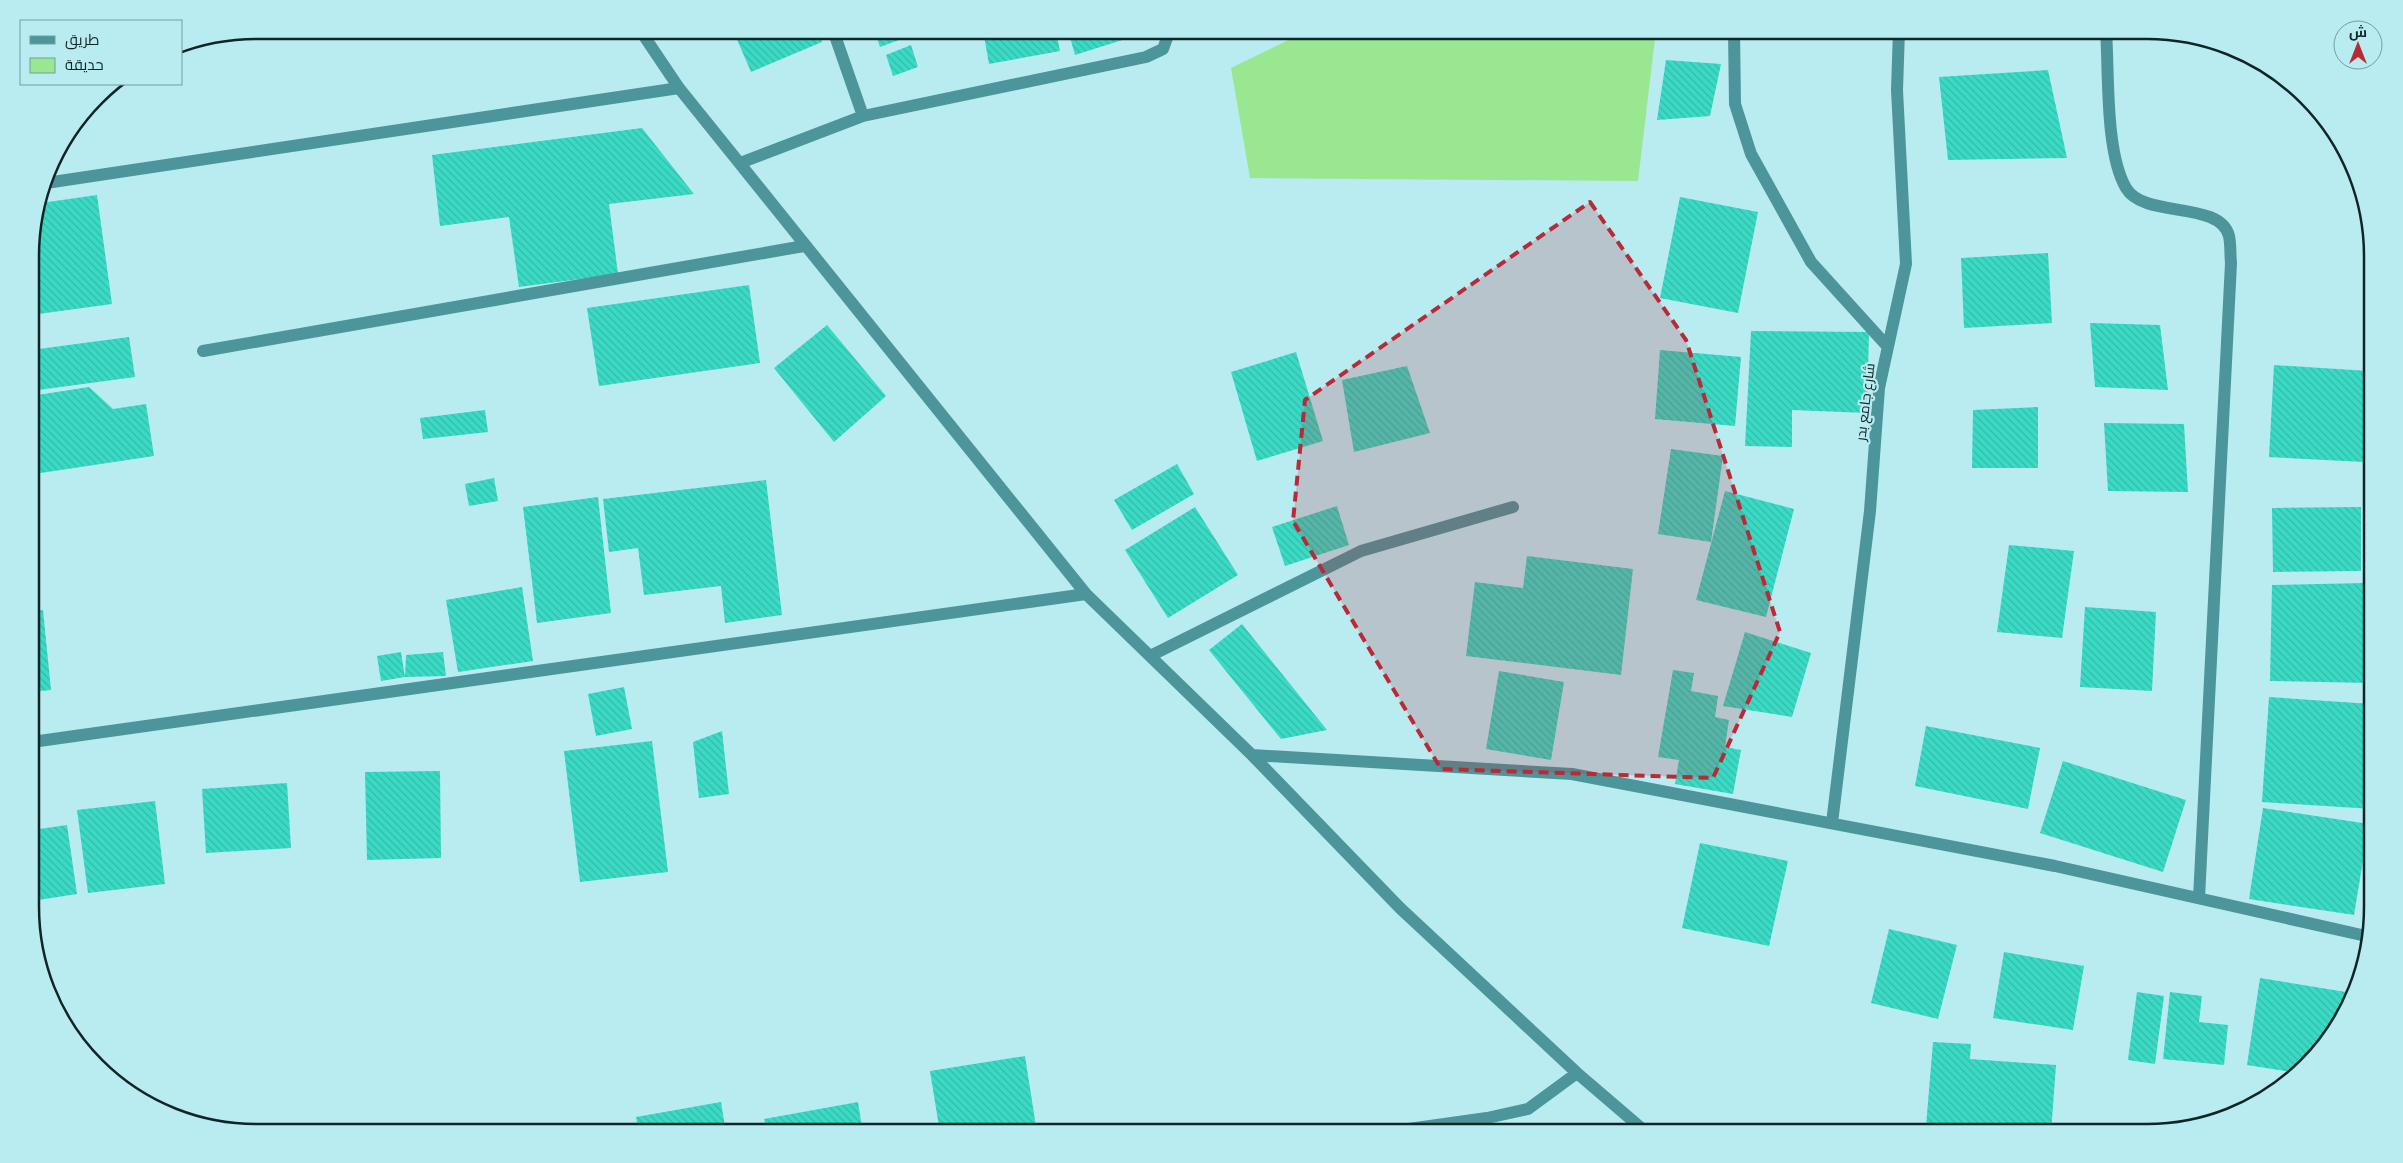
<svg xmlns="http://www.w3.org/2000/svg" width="2403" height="1163" font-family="'IBM Plex Sans',Cairo,sans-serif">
	<defs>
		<pattern id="building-back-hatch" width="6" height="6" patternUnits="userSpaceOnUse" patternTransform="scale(1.25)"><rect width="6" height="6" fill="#3bdac5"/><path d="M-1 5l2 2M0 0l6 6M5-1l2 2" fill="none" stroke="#33bba9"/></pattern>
	</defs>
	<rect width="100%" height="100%" fill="#b8ecf0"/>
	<path fill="#99e790" d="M1309,30H1656L1638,181L1250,178L1231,68Z"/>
	<path fill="url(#building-back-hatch)" d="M733,30H817L822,42L751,72Z
		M874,30H926L880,47Z
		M983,30H1056L1060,51L989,64Z
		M1068,30H1154L1075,55Z
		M911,45L918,67L893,76L886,55Z
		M1666,60L1721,64L1710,116L1657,120Z
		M2048,70L2067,158L1948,160L1939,77Z
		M642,128L694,194L609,204L618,274L519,287L509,217L440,226L432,155Z
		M97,195L112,304L31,315V241L41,203Z
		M1680,197L1758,212L1738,313L1660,298Z
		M2048,253L2052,323L1964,328L1961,258Z
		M749,285L760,363L599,386L587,308Z
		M2090,323L2160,325L2168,390L2095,387Z
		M827,325L886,396L834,442L774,368Z
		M1751,331L1869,332L1867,413L1792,410V447L1745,446Z
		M129,337L135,377L31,391V350Z
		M1660,350L1741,357L1735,426L1655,419Z
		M1296,352L1323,441L1257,461L1231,372Z
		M2274,365L2369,371L2364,462L2269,457Z
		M1407,366L1430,433L1354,452L1342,380Z
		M89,387L113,409L146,404L154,456L34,474L31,453V396Z
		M2038,407V468H1972L1973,410Z
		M485,410L488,432L423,439L420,418Z
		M2104,423L2184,424L2188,492L2108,491Z
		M1671,449L1723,456L1711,542L1658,534Z
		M1177,464L1194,494L1132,530L1114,500Z
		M494,478L498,501L469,506L465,484Z
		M766,480L782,615L725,623L721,586L644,595L638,548L609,552L603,499Z
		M1725,491L1794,509L1766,617L1696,600Z
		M598,497L611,613L537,623L523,507Z
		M1337,506L1349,545L1285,566L1272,527Z
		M1195,507L1238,575L1168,618L1125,550Z
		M2361,507V571L2273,572L2272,508Z
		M2009,545L2074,551L2062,638L1997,632Z
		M1527,556L1633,569L1621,675L1466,656L1475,582L1523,588Z
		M2365,583L2370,683L2270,681L2272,585Z
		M522,587L533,661L458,672L446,600Z
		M2085,607L2156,612L2152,691L2080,687Z
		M43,610L51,690L31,692V611Z
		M1242,624L1327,730L1281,739L1209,650Z
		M1745,632L1811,653L1792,717L1723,706Z
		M401,652L405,677L381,681L377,656Z
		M443,652L446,676L405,677L406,655Z
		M1673,670L1694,673L1691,691L1718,696L1715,717L1729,720L1725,747L1741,750L1733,794L1675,784L1679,760L1658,757Z
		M1499,671L1564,682L1551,760L1486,749Z
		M624,687L632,729L596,736L588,694Z
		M2269,697L2372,704L2373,809L2262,802Z
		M1926,726L2040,748L2028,809L1915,786Z
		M722,731L729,794L699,798L693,742Z
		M652,741L668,872L580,882L564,751Z
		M2063,761L2186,800L2163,872L2040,833Z
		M440,771L441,858L367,860L365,772Z
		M287,783L291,848L206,853L202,789Z
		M155,801L165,884L88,893L77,810Z
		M2263,808L2369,824L2354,915L2249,899Z
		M67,825L77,894L32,901V830Z
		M1700,843L1788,861L1769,946L1682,928Z
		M1889,929L1957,945L1938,1019L1871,1003Z
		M2004,952L2084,966L2073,1030L1993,1018Z
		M2260,978L2352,993L2350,1007L2317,1056L2298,1073L2247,1065Z
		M2137,992L2164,996L2155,1064L2128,1060Z
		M2170,992L2202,996L2199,1022L2228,1025L2224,1065L2163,1059Z
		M1933,1042L1971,1044L1970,1059L2056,1065L2051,1133L1926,1126Z
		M1025,1056L1037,1133H940L930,1071Z
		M721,1102L726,1133H639L636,1117Z
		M858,1102L863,1133H767L764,1119Z"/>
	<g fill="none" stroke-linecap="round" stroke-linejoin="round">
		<path stroke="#4c959b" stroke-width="12" d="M640,30L679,88L1086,594L1252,755L1400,908L1577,1073L1647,1133
			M833,30L863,116
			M1734,30L1735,104L1751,154L1811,262L1888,347
			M2106,30C2109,73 2105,152 2126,188C2144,219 2220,200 2229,236C2231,245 2230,255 2231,263L2199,898
			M740,163L863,116L1146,57L1163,49L1167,38L1165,30
			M46,183L679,88
			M203,351L804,246
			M1150,656L1361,551L1513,507
			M32,742L1086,594
			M1252,755L1572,774L2055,866L2366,936
			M1832,823L1870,511L1879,388L1906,264L1897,90L1899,30
			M1380,1133L1487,1118L1528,1109L1577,1073"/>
	</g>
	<path fill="#ba2936" fill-opacity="0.2" stroke="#ba2936" stroke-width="4" stroke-dasharray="10 6" stroke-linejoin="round" d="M1590,202L1686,340L1780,632L1713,778L1441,769L1293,521L1305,400Z"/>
	<g text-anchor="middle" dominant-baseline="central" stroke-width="4.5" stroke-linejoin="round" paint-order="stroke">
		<g font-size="14" fill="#102527" stroke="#b8ecf0">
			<text transform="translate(1865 402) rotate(-83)">شارع جامع بدر</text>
		</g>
	</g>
	<path d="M0 0H2403V1163H0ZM256 39H2147A217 217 0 0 1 2364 256V907A217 217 0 0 1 2147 1124H256A217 217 0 0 1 39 907V256A217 217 0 0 1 256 39Z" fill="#b8ecf0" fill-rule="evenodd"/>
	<path fill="none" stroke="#102527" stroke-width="2.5" d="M256 39H2147A217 217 0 0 1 2364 256V907A217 217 0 0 1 2147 1124H256A217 217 0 0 1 39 907V256A217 217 0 0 1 256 39Z"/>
	<rect x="20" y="20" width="162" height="65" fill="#b8ecf0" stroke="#759ca0"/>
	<rect x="30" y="36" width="25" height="8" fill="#4c959b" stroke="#759ca0"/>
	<text x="65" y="45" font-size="15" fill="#102527">طريق</text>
	<rect x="30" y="58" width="25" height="15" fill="#99e790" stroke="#759ca0"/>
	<text x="65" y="70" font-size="15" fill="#102527">حديقة</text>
	<g transform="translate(2358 45)"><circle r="24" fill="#b8ecf0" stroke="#759ca0"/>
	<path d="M0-4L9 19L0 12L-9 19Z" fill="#ba2936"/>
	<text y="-8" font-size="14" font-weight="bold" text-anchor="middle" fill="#102527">ش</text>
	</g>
</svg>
